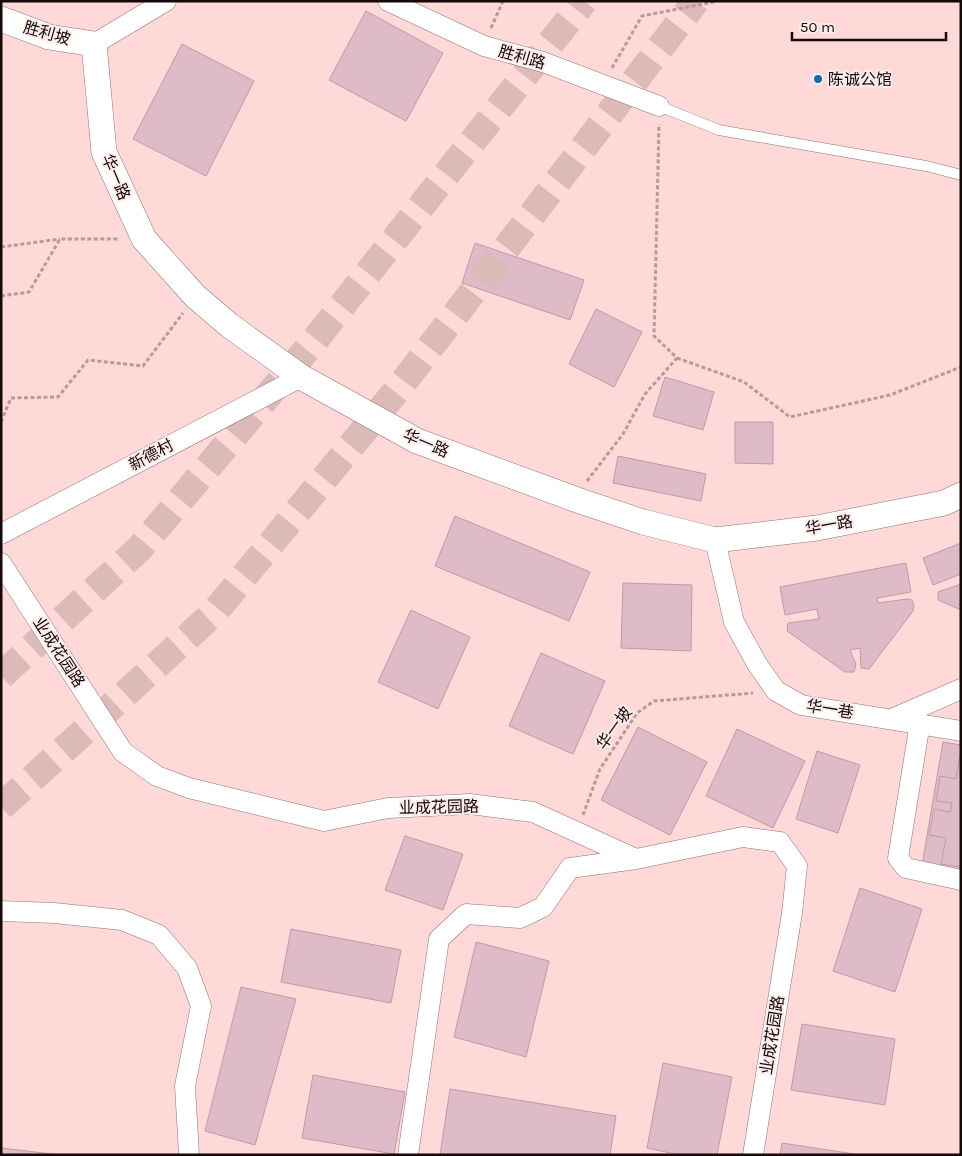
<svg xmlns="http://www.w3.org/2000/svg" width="962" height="1156" font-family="Karla,'Noto Sans SC',sans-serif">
	<rect width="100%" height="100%" fill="#ffd9d7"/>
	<path fill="#debbc7" stroke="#bd9ba7" d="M366,11L443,53L406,121L329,80Z
		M182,44L254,81L206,176L133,139Z
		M475,243L584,280L570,320L462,283Z
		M596,309L642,332L614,387L569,364Z
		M665,377L714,392L703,430L653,416Z
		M735,422H773V464L735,463Z
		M618,456L706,474L701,501L613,483Z
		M455,516L590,572L569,621L435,566Z
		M961,543V574L933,585L923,558Z
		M906,563L911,592L877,598L878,603L907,599L912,600L914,606L913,611L869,669L861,668L860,648L850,650L856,664L854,672H845L787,631L788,623L819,619L817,609L785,615L780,587Z
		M623,583L692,585L691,651L621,648Z
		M961,584V610L938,600V592Z
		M411,610L470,637L438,709L378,682Z
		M541,653L605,681L573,754L509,726Z
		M638,727L707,762L670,835L601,800Z
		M737,729L805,761L773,828L706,796Z
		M943,742L961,745V872L922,865Z
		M817,751L860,765L838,833L796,819Z
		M960,756H961V867L941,864L946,838L929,835L934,809L950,812L952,803L936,801L940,776L956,779Z
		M405,836L463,854L443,910L385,890Z
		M860,888L922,909L895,992L833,971Z
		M291,929L401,950L391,1003L281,982Z
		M476,942L549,961L526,1057L454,1037Z
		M241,987L296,999L255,1145L205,1131Z
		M802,1024L895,1039L885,1105L791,1090Z
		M663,1063L732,1077L717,1155H679L647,1148Z
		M313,1075L405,1092L394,1154L302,1138Z
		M450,1089L616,1116L610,1155H440Z
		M782,1143L861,1155H780Z
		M1,1148L61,1155H1Z"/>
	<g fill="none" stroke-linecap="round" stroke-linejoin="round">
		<path stroke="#dcbab8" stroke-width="28" stroke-dasharray="28 14" stroke-linecap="butt" d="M1,676L139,549L314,341L584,1
			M1,807L214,613L402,384L696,1"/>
		<g stroke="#947271" stroke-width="11">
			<path id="service" d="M659,106L719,130L926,166L961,175"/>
		</g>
		<g stroke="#947271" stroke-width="21">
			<path id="minor" d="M388,1L484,46L543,62L659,106
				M94,44L166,1
				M1,534L301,377
				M715,540L734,622L757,664L776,691L801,705L961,731
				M1,563L123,752L157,776L189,788L324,821L388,808L470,804L533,812L636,859L743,837L780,842L797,866L792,913L753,1155
				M892,719L961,689
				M920,723L898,858L906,868L961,880
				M1,911L54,913L122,920L159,935L187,968L201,1006L185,1086L189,1155
				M408,1155L439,939L466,914L520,918L543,907L570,868L636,859"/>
		</g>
		<g stroke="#947271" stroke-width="26">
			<path id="tertiary" d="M1,19L49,37L94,44L104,152L144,239L195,296L229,325L301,377L417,441L580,501L643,522L715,540L817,528L944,503L961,495"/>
		</g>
		<path stroke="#b89a98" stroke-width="3" stroke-dasharray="4 2.5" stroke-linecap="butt" d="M491,28L503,1
			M612,68L642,16L718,1
			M1,247L60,239
			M1,296L29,292L60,239H120
			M677,358L744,382L790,417L890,395L961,367
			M1,422L11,398L58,397L88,360L143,366L183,313
			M587,481L623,434L645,394L677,358L654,336L659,124
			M583,815L600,769L637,713L654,701L753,693"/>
		<use href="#service" stroke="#fff" stroke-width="10"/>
		<use href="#minor" stroke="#fff" stroke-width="20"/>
		<use href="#tertiary" stroke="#fff" stroke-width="25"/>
	</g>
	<circle fill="#146bb9" stroke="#fceceb" stroke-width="2" cx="818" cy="79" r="5"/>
	<g text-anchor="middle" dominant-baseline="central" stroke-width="4" stroke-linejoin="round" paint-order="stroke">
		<g font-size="16" fill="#150909" stroke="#fceceb">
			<text transform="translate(47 33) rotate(16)">胜利坡</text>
			<text transform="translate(522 57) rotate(16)">胜利路</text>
			<text transform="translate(116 177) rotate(67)">华一路</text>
			<text transform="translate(426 443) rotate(23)">华一路</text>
			<text transform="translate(151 455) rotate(-28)">新德村</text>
			<text transform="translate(829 525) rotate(-10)">华一路</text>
			<text transform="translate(59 652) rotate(57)">业成花园路</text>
			<text transform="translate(830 709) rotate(9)">华一巷</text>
			<text transform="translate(614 728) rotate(-54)">华一坡</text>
			<text transform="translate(439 807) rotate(-1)">业成花园路</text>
			<text transform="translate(772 1035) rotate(-81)">业成花园路</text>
		</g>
		<g font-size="16" fill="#150909" stroke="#fceceb" text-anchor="start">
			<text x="828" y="79">陈诚公馆</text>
		</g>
	</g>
	<rect width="962" height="1156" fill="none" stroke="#150909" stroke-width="5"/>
	<path d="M792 32v8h154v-8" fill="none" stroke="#150909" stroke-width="2.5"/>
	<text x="800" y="32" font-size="15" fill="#150909" stroke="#fceceb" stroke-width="4" paint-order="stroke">50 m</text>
</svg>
